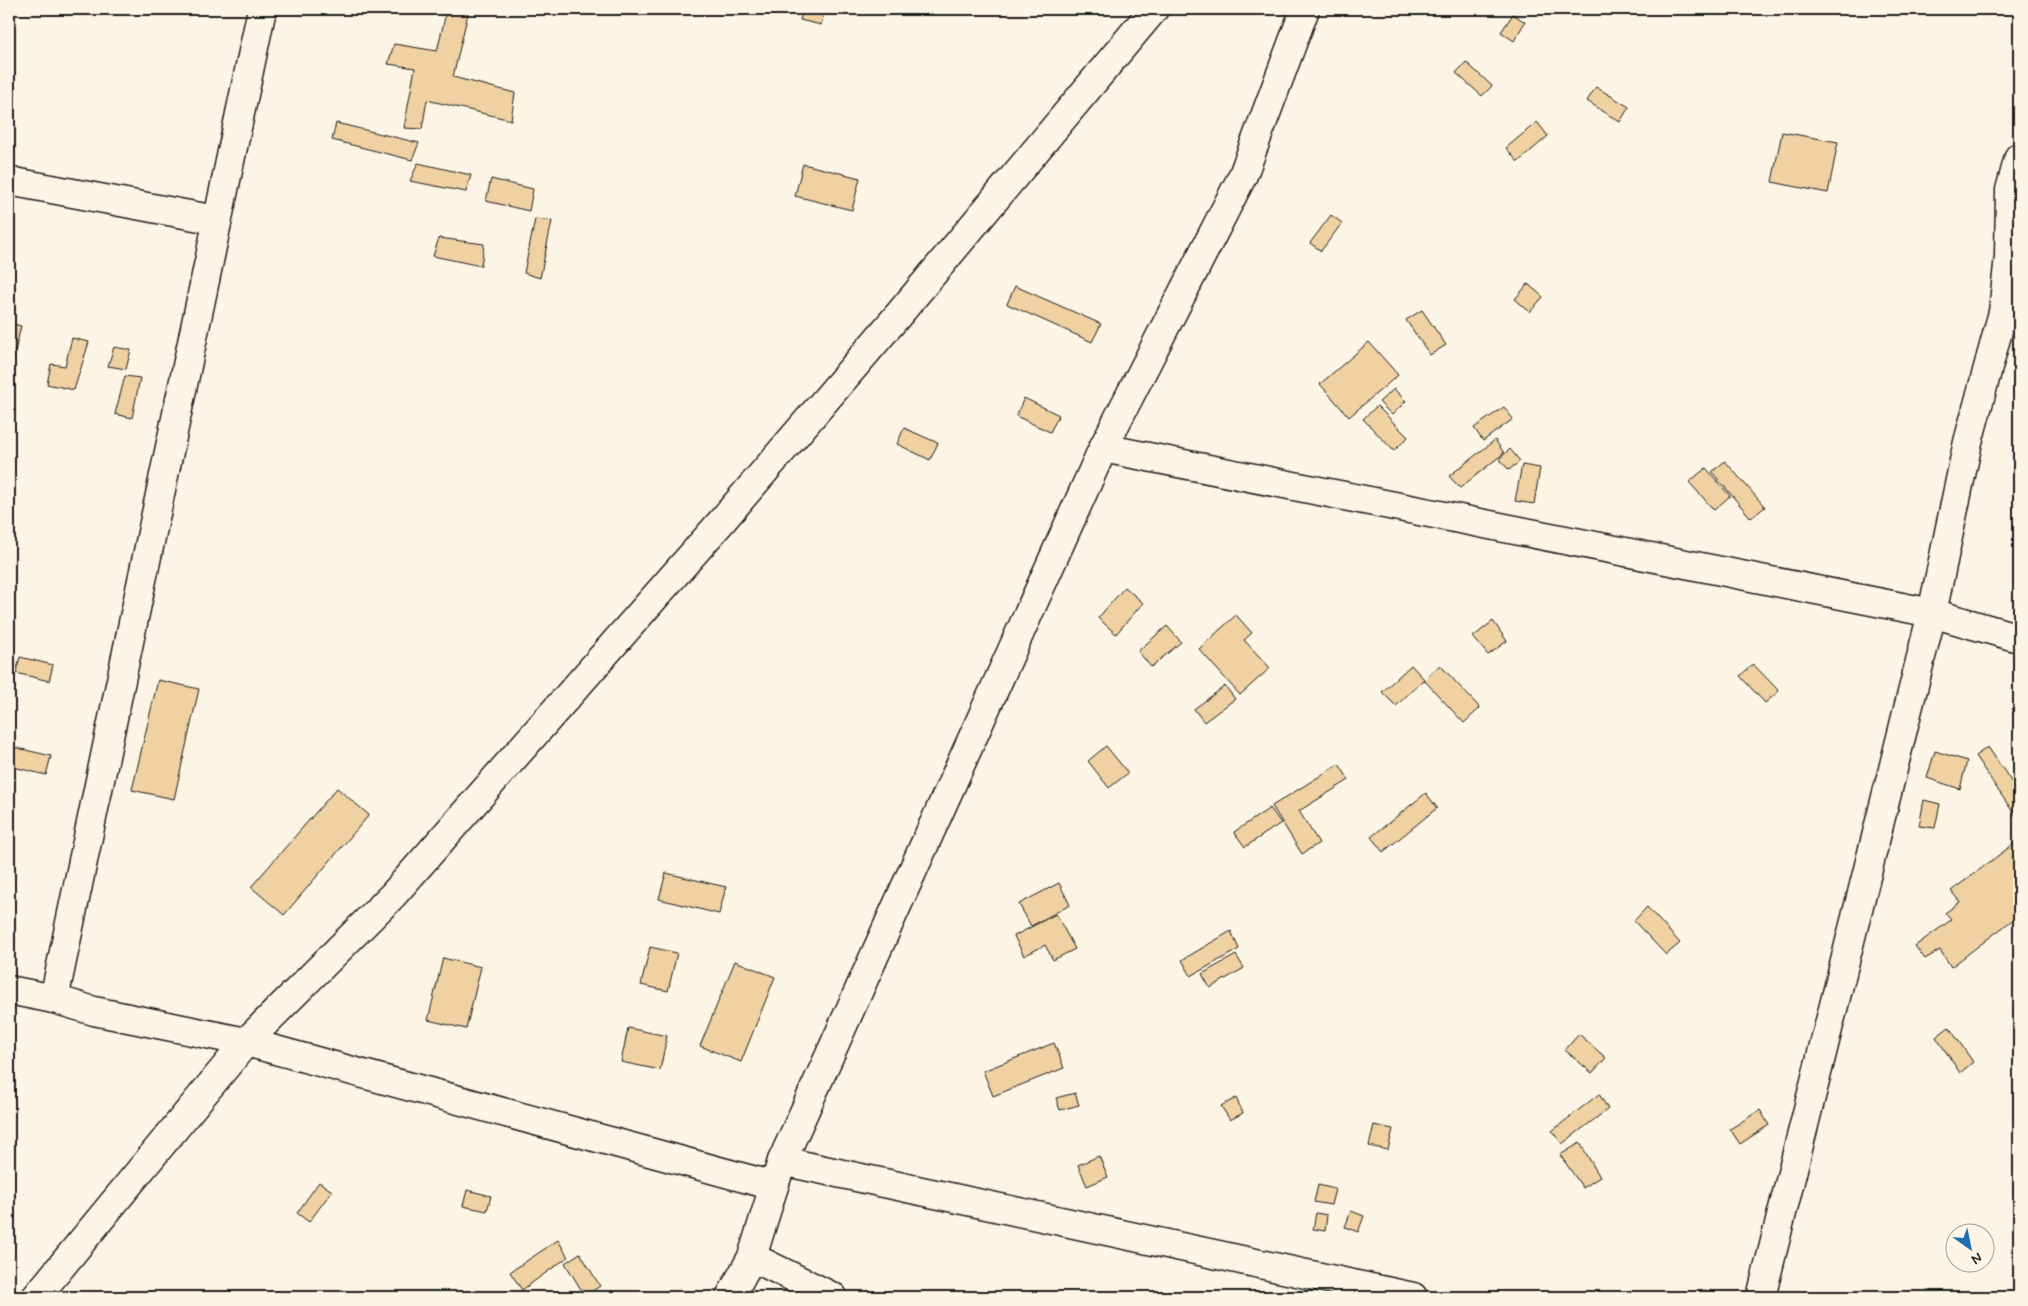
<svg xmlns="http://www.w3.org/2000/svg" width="2028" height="1306" font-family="Mynerve,sans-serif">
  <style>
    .building { fill: #efd1a2; stroke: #1c1c1c }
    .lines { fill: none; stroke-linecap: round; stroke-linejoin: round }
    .minor-casing { stroke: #1c1c1c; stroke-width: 31 }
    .tertiary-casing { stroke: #1c1c1c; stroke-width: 31 }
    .minor { stroke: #fcf5e5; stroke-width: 28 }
    .tertiary { stroke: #fcf5e5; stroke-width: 28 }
  </style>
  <rect width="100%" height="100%" fill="#fcf5e5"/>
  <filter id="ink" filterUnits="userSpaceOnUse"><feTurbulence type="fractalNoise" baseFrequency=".02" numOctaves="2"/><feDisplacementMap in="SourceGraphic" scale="10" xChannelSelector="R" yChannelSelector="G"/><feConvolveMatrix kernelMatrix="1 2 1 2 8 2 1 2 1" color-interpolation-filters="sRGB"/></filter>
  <g filter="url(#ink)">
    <!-- building -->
    <path class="building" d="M447,9H469L453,77L515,93L511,120L427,100L422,129L404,128L415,68L388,64L394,44L437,51Z
      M803,9H825L821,25L800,20Z
      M1513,14L1525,22L1514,41L1501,32Z
      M1466,62L1492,86L1482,96L1456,73Z
      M1596,87L1629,107L1620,122L1587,101Z
      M1537,122L1548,136L1518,162L1506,148Z
      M336,123L419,143L412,160L332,140Z
      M1782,132L1838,142L1828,193L1772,182Z
      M9,143L13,144L10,159H9Z
      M418,163L471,175L466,192L410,181Z
      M803,164L860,178L852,210L795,196Z
      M491,179L533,189L529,211L486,201Z
      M1331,215L1342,223L1321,251L1310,243Z
      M535,219L552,221L540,278L524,273Z
      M439,238L484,244L481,266L433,256Z
      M1528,284L1543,297L1530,312L1515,299Z
      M1015,286L1101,324L1092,342L1007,304Z
      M1422,310L1446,345L1430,355L1406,320Z
      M9,323L21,326L9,377Z
      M72,338L89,342L74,390L47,384L51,364L65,366Z
      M1369,342L1398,375L1349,417L1320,384Z
      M114,347L131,350L126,369L108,366Z
      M125,376L140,378L132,418L115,414Z
      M1394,389L1406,401L1392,415L1379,402Z
      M1024,398L1059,415L1050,432L1016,416Z
      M1377,406L1408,437L1394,451L1363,419Z
      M1504,407L1513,419L1483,441L1474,428Z
      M904,428L938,443L930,460L897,444Z
      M1495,440L1504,453L1460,488L1449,476Z
      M1510,449L1520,461L1509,470L1499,459Z
      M1725,461L1765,507L1751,518L1712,472Z
      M1522,465L1540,468L1534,504L1515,501Z
      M1706,468L1730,496L1714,510L1689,482Z
      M1125,587L1143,603L1116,634L1098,618Z
      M1236,615L1252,633L1244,640L1270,668L1240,695L1199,649Z
      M1493,621L1507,641L1488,655L1473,637Z
      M1167,626L1181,642L1151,667L1138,651Z
      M20,657L53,665L49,681L16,673Z
      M1753,664L1779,691L1765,703L1740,676Z
      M1411,665L1424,679L1396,706L1382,692Z
      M1440,665L1480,708L1464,723L1424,680Z
      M158,680L199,689L174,799L132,790Z
      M1225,686L1235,699L1204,722L1194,709Z
      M9,746L51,756L46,775L9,766Z
      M1106,746L1128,773L1109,788L1088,761Z
      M1988,747L2019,793V821L1975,756Z
      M1935,751L1967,761L1960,789L1927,778Z
      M1339,764L1349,780L1299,811L1319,843L1302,854L1272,806Z
      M337,788L369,815L284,915L251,887Z
      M1426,793L1437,808L1383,852L1371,837Z
      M1924,800L1940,804L1935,828L1919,826Z
      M1270,808L1281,823L1245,847L1234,832Z
      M2019,840V892L2017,894L2019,898V915L1951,967L1940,950L1925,959L1915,946L1951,920L1945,913L1960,902L1951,891Z
      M666,873L726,887L719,914L659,899Z
      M1059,883L1070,905L1031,926L1019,904Z
      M1647,907L1680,943L1666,955L1634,921Z
      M1056,914L1075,949L1053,960L1045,945L1024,956L1014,936Z
      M1231,931L1239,949L1191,976L1182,960Z
      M650,947L677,953L668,991L641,985Z
      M1236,955L1244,968L1210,988L1202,974Z
      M443,958L481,967L466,1029L428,1020Z
      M735,961L775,977L741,1062L700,1046Z
      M1949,1027L1973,1062L1960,1073L1936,1037Z
      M628,1028L667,1036L660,1070L621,1062Z
      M1579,1034L1606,1058L1592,1073L1565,1050Z
      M1054,1043L1064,1068L993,1096L983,1071Z
      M1075,1093L1079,1105L1060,1110L1056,1098Z
      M1599,1094L1608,1109L1562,1144L1552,1131Z
      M1236,1098L1243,1113L1230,1120L1221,1106Z
      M1760,1110L1769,1125L1740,1144L1730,1129Z
      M1374,1125L1393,1129L1388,1150L1369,1146Z
      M1580,1143L1600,1177L1583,1188L1560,1155Z
      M1099,1156L1108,1177L1087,1186L1078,1165Z
      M319,1182L332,1191L309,1222L297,1213Z
      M1318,1185L1335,1189L1331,1205L1314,1202Z
      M467,1190L491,1196L487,1211L463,1206Z
      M1351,1211L1364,1216L1358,1232L1345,1227Z
      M1316,1213L1327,1215L1325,1231L1313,1229Z
      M558,1240L568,1257L522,1290L510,1272Z
      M580,1253L600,1286L585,1296L565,1263Z"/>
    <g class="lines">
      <defs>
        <path id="minor" d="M9,181L216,220
          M1103,448L1932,613L2019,638
          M54,999L262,9
          M782,1161L1413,1297
          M752,1257L833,1297
          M36,1297L246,1042L393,895L721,522L900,313L1154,9
          M730,1297L752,1257L774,1186
          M1761,1297L1932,613L1968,442L2003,312L2009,256L2010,190L2019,157"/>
        <path id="tertiary" d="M9,990L54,999L94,1011L246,1042L774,1186L782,1161L1103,448L1243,175L1305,9"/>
      </defs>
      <!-- minor casing -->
      <use href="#minor" class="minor-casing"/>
      <!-- tertiary casing -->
      <use href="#tertiary" class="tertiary-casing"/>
      <!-- minor -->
      <use href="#minor" class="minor"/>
      <!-- tertiary -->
      <use href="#tertiary" class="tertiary"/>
    </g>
  </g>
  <!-- margin -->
  <rect width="2028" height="1306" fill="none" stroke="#fcf5e5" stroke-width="30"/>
  <rect x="15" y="15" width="1998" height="1276" fill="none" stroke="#1c1c1c" stroke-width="2" filter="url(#ink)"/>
  <!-- north arrow -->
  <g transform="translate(1970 1248) rotate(147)"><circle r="24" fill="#fcf5e5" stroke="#a29e95"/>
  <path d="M0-4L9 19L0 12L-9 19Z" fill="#1f6fb2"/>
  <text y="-8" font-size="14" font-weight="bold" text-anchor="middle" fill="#1c1c1c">N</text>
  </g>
</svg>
